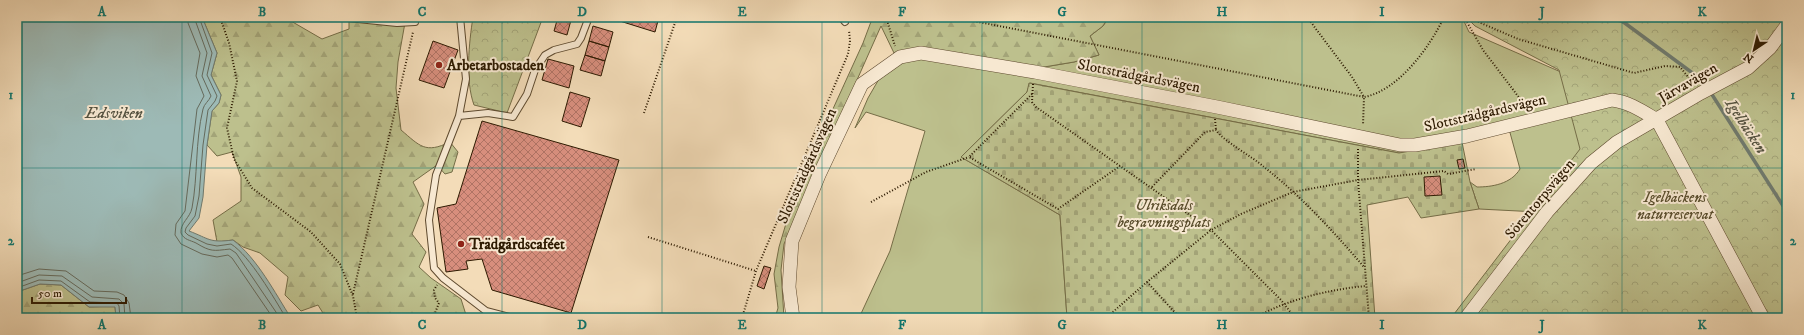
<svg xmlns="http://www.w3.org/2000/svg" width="1804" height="335" font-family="'IM FELL DW Pica',serif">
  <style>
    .grass { fill: #bdc08d; stroke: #756d47 }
    .forest { fill: url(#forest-firs); stroke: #756d47 }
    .cemetery { fill: url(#cemetery-stones); stroke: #756d47 }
    .park { fill: url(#park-crowns); stroke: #756d47 }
    .water { fill: #9dbab6; stroke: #707a6e }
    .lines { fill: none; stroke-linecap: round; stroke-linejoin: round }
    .shore { stroke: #656a5c; stroke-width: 1 }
    .stream { stroke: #707a6e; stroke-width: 3.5 }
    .building { fill: url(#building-cross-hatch); stroke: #2d1a01 }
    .lane-casing { stroke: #5e4a2f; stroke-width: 8 }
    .street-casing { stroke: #5e4a2f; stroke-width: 14 }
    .path { stroke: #2d1a01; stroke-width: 2; stroke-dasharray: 1 2; stroke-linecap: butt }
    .lane { stroke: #f7e8d1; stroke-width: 6 }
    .street { stroke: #f7e8d1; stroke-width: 13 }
    .grid { fill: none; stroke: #0f766e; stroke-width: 1; stroke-opacity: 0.55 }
    .poi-dot { fill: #8f2418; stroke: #f7e8d1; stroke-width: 1.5 }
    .labels { text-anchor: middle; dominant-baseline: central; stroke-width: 4; stroke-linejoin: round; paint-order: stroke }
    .poi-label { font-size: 15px; font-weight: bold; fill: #2d1a01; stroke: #f7e8d1; text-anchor: start }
    .street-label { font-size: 15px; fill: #2d1a01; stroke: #f7e8d1 }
    .park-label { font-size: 15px; font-style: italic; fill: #584c2b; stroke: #f7e8d1 }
    .water-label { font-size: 16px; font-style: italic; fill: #545240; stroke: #f7e8d1 }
    .neatline { fill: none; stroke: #0f766e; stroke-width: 1.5 }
    .grid-label { font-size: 13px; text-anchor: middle; font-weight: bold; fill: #0f766e }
  </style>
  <defs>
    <pattern id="forest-firs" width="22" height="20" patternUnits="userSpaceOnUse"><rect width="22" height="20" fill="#bdc08d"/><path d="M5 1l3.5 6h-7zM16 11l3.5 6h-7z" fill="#a3a478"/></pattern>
    <pattern id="cemetery-stones" width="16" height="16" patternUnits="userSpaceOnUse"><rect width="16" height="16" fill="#bdc08d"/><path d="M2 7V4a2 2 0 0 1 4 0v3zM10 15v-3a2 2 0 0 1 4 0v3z" fill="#a3a478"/></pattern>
    <pattern id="park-crowns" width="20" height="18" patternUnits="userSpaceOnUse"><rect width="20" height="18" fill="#bdc08d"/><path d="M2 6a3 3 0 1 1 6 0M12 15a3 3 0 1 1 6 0" fill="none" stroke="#a3a478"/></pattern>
    <pattern id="building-cross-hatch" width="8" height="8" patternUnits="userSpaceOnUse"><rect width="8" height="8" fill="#d78e7d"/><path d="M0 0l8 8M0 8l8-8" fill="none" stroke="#af7364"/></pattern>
  </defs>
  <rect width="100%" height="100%" fill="#f3dcb8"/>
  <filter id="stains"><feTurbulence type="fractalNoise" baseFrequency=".005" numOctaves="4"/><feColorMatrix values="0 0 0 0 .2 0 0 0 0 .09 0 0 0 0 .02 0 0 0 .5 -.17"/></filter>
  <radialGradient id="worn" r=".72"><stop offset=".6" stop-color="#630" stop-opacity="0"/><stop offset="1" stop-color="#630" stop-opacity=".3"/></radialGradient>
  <!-- grass -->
  <path class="grass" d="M1109,17H1462L1469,32L1593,86L1621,113L1538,212L1479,209L1470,182L1477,187C1492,187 1511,184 1520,169L1509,129L1462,142L1399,153L1030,83L1027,92L961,157L1060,215L1067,318H859L890,251L925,131L866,112L855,128L868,98L894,53L916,49L1032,69L1074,62L1099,55L1090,36L1103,26Z"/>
  <!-- forest -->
  <path class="forest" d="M202,17H284L322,39L349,29V17H406L398,62L396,88L401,130C420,146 425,154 450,142L458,152L452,172L445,174L437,165L413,182L424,204L412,234L426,252L419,267L431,278L461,299L467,318H326L318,305L301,311L285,295L288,277L260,253L243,247L233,240L217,242L213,220L241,201V177L232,152L217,156L207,145L212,111L219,103L221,95L211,75L217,53Z
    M869,17H1038L1053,20L1054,17H1109L1103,26L1090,36L1099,55L1074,62L1032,69L916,49L894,53L881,26L784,244L781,270L784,318H775L778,308L774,274L779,247L796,190L863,43L872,19Z
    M40,284L61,285L89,307L115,306L116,318H17V292Z"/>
  <!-- cemetery -->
  <path class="cemetery" d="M1029,83L1399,153L1462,142L1470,182L1479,209L1421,218L1408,197L1367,205L1375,318H1067L1060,215L961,157L1027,92Z"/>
  <!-- park -->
  <path class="park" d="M473,17H543L507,113L474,105C465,80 469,43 473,17Z
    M1466,17H1666L1674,19L1689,17H1787V318H1451L1580,149L1559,70L1475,26Z"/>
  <!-- water -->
  <path class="water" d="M17,17H202L217,53L211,75L221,95L219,103L212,111L207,145L203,197L199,218L189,231C210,239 209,243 233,240C257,258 275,293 291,318H116L115,307H89L61,285L40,284L17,292Z"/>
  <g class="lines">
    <!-- shore -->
    <path class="shore" d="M188,17V23L200,53L196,76L204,96L197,109L185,211L176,224L175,235L181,244L202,254L217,257L228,255L232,258L273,318
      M194,17L207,53L202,76L211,96C209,101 204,104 203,109C195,142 198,176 192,208C190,218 180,223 181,233C184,240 190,240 196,243C211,252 213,251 230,249L236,253L280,318
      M199,17L212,53L207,75L217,96L215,101L208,110L203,145L199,196L195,216L186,228L185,232L188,235L207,244L217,246L231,244C250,256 274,298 286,318
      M17,276L39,269L66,271L94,291L117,292L124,295L129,303L131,318
      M17,283L39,275L62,276L92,297L119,299L124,304L125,318
      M17,288L39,280L61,281L90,302L117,303L119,306L120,318"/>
    <!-- stream -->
    <path class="stream" d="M1604,17L1622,21L1702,80L1705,84
      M1711,93L1787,212"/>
  </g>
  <!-- building -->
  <path class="building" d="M558,17L571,20L567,35L554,31Z
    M607,17H659L655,32Z
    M593,26L613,32L609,47L589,41Z
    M433,41L458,50L444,88L419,80Z
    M589,41L609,47L605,61L585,55Z
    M585,55L605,61L601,76L580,70Z
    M548,59L574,66L569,88L542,80Z
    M570,92L590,98L581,127L562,121Z
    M482,121L619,160L571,313L492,290L482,259L466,261L468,269L446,272L437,208L456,204Z
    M1463,159L1465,168L1459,169L1457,160Z
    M1440,176L1442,195L1425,196L1424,177Z
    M764,266L771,268L764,289L757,286Z"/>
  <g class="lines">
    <defs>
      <path id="lane" d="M338,17L397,23L415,22
        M460,17L466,79L459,116L436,175L429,220L434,268L443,278L486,311L514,318
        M841,17L845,22
        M459,116L488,113L513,117L527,94L535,70L545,55L554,50L577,44L581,38L589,17"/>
      <path id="street" d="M1657,120L1763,318
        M793,318L789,287L792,241L819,175L862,84L900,57L921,53L1035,72L1217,107L1400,145H1415L1467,136L1612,100C1629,102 1642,111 1657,120
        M1466,318L1547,212L1591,163L1617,142L1701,93L1748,68L1770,48L1787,25"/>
    </defs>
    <!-- lane casing -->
    <use href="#lane" class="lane-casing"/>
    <!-- street casing -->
    <use href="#street" class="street-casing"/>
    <!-- path -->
    <path class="path" d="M220,17L229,43L237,81L227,128L234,159L252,188L311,232L340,264L353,296L357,318
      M886,17L895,46
      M953,17L1364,97L1363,125
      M1307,17L1352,77L1364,97C1398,91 1430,47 1444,17
      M1464,17L1483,50L1527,108
      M1467,17L1518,39L1634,73L1665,66L1680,67L1693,83
      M1033,84L1032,102L1036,107L1211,230L1281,300L1295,318
      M1032,94L969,157L1058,209L1120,166
      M644,113L677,17
      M1215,119L1216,130
      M1358,149V180L1369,318
      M1152,187L1205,132L1216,130C1223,141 1253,157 1264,167C1301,196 1333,231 1364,267
      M871,202L926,172L969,157
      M648,237L756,271
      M1147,282L1180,318
      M353,294L413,32
      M433,318L439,303L435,298L434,290L437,285
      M742,318L756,271L848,54L850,41L849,30
      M1106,318L1147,282L1211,230L1241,214L1293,192L1358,180L1444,171L1448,174L1476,169
      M1255,318C1285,300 1331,289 1366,286"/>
    <!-- lane -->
    <use href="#lane" class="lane"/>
    <!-- street -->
    <use href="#street" class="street"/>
  </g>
  <!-- grid -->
  <path class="grid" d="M182,17V318M342,17V318M502,17V318M662,17V318M822,17V318M982,17V318M1142,17V318M1302,17V318M1462,17V318M1622,17V318M17,168H1787"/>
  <!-- markers -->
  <g class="poi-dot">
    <circle cx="439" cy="65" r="4"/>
    <circle cx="461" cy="244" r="4"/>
  </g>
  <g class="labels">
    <!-- poi labels -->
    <g class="poi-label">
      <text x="447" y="65">Arbetarbostaden</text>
      <text x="469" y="244">Trädgårdscaféet</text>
    </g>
    <!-- street labels -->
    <g class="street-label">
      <text transform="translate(1139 76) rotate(11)">Slottsträdgårdsvägen</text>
      <text transform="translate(1688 83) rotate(-30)">Järvavägen</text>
      <text transform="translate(1485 113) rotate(-13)">Slottsträdgårdsvägen</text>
      <text transform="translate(807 166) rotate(-66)">Slottsträdgårdsvägen</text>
      <text transform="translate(1540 199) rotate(-50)">Sörentorpsvägen</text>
    </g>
    <!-- park labels -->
    <g class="park-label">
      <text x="1675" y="197">Igelbäckens<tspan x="1675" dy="17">naturreservat</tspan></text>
      <text x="1164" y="205">Ulriksdals<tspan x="1164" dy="17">begravningsplats</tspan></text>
    </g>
    <!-- water labels -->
    <g class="water-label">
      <text x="114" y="113">Edsviken</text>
      <text transform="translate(1746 126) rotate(57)">Igelbäcken</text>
    </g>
  </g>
  <!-- margin -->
  <rect width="1804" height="335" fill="none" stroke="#f3dcb8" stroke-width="44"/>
  <!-- north arrow -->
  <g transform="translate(1754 50) rotate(215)" stroke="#f7e8d1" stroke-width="3" paint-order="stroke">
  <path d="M0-3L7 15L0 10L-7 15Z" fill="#2d1a01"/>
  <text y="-6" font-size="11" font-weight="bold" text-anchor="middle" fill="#2d1a01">N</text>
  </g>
  <!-- scale -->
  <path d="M32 297v6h94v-6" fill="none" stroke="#2d1a01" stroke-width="2"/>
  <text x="38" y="297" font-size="12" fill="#2d1a01" stroke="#f7e8d1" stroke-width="3" paint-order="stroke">50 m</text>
  <rect x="22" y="22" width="1760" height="291" class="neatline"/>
  <g class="grid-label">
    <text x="102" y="16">A</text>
    <text x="262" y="16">B</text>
    <text x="422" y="16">C</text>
    <text x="582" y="16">D</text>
    <text x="742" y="16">E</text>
    <text x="902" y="16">F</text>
    <text x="1062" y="16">G</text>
    <text x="1222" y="16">H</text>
    <text x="1382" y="16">I</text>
    <text x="1542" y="16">J</text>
    <text x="1702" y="16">K</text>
    <text x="11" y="99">1</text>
    <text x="1793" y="99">1</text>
    <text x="11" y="245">2</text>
    <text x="1793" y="245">2</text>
    <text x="102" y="329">A</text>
    <text x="262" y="329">B</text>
    <text x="422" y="329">C</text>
    <text x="582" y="329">D</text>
    <text x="742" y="329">E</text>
    <text x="902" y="329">F</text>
    <text x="1062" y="329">G</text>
    <text x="1222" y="329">H</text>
    <text x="1382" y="329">I</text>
    <text x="1542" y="329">J</text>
    <text x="1702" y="329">K</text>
  </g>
  <rect width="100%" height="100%" filter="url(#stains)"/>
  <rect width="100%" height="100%" fill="url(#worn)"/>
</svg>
